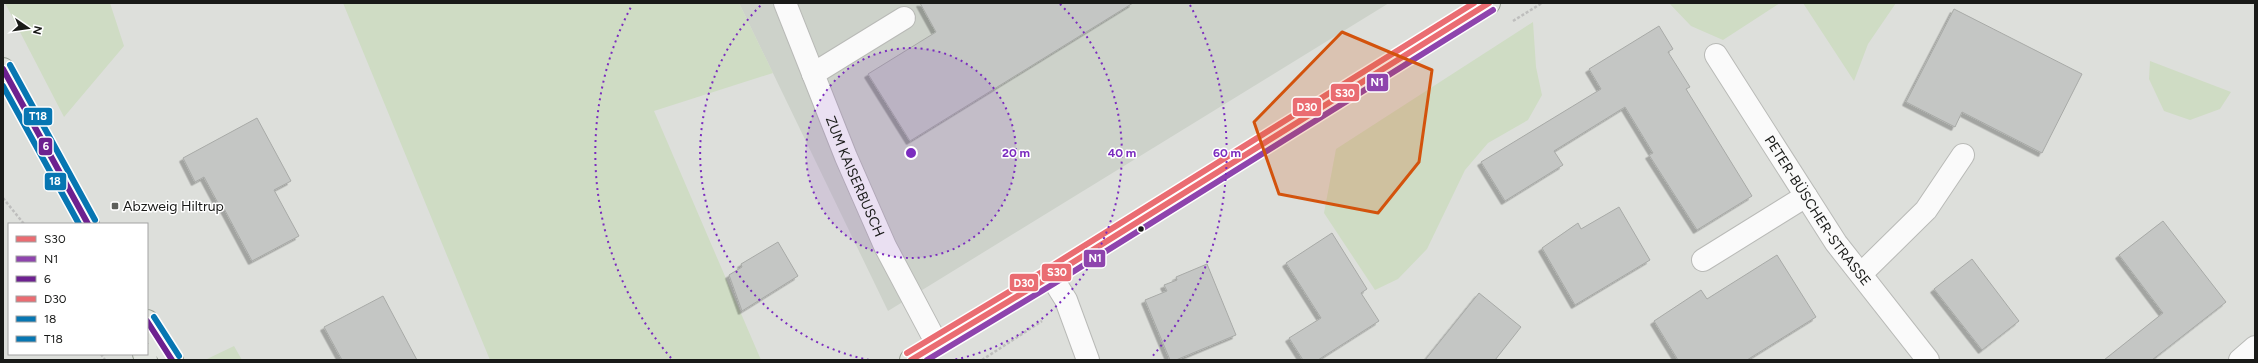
<svg xmlns="http://www.w3.org/2000/svg" width="2258" height="363" font-family="Figtree,sans-serif">
  <style>
    .built { fill: #cdd2ca }
    .green { fill: #cfdcc4 }
    .building { fill: #c4c6c4; stroke: #a8aaa7; filter: url(#shadow) }
    .lines { fill: none; stroke-linecap: round; stroke-linejoin: round }
    .minor-casing { stroke: #b9bab7; stroke-width: 24 }
    .major-casing { stroke: #99a094; stroke-width: 24 }
    .path { stroke: #bebebd; stroke-width: 2.5; stroke-dasharray: 3 2; stroke-linecap: butt }
    .minor { stroke: #fafafa; stroke-width: 22 }
    .major { stroke: #e2e5df; stroke-width: 22 }
    .bus-1-casing { stroke: #fff; stroke-width: 9 }
    .bus-2-casing { stroke: #fff; stroke-width: 9 }
    .bus-3-casing { stroke: #fff; stroke-width: 9 }
    .bus-4-casing { stroke: #fff; stroke-width: 9 }
    .bus-5-casing { stroke: #fff; stroke-width: 9 }
    .bus-6-casing { stroke: #fff; stroke-width: 9 }
    .bus-1 { stroke: #ea6c72; stroke-width: 6 }
    .bus-2 { stroke: #8e44ad; stroke-width: 6 }
    .bus-3 { stroke: #6d2190; stroke-width: 6 }
    .bus-4 { stroke: #ea6c72; stroke-width: 6 }
    .bus-5 { stroke: #0776b2; stroke-width: 6 }
    .bus-6 { stroke: #0776b2; stroke-width: 6 }
    .marked { fill: #d3530d; fill-opacity: 0.2; stroke: #d3530d; stroke-width: 3; stroke-linejoin: round }
    .ring { fill: none; stroke: #7b2cbf; stroke-width: 2; stroke-dasharray: 2 4 }
    .poi-dot { fill: #5e5f5c; stroke: #fff; stroke-width: 1.5 }
    .bus-dot { fill: #191a18; stroke: #fff; stroke-width: 1.5 }
    .labels { text-anchor: middle; dominant-baseline: central; stroke-width: 3; stroke-linejoin: round; paint-order: stroke }
    .street-label { font-size: 14px; fill: #191a18; stroke: #fff }
    .poi-label { font-size: 14px; fill: #191a18; stroke: #fff; text-anchor: start }
    .centre { fill: #7b2cbf; stroke: #fff; stroke-width: 2 }
    .ring-label { font-size: 12px; text-anchor: middle; font-weight: bold; fill: #7b2cbf; stroke: #fff; stroke-width: 3; stroke-linejoin: round; paint-order: stroke }
    .line-badge { stroke: #fff; stroke-width: 1.5 }
    .badge-label { font-size: 11px; text-anchor: middle; font-weight: bold; fill: #fff }
  </style>
  <defs>
    <filter id="shadow"><feDropShadow dx="-3.5" dy="3.5" stdDeviation="0" flood-color="#0004"/></filter>
  </defs>
  <rect width="100%" height="100%" fill="#dddfdb"/>
  <!-- built -->
  <path class="built" d="M739,3H1389L888,311Z"/>
  <!-- green -->
  <path class="green" d="M5,3H110L124,46L64,117Z
    M343,3H739L773,73L654,111L761,360H490Z
    M1669,3H1780L1723,40L1691,26Z
    M1803,3H1896L1868,44L1854,81Z
    M1533,22L1536,67L1542,95L1528,120L1488,143L1465,170L1427,249L1398,279L1375,290L1324,213L1336,149Z
    M2150,61L2231,92L2220,109L2190,120L2164,111L2149,79Z
    M234,346L242,360H205Z"/>
  <!-- building -->
  <path class="building" d="M920,3H1133L910,141L868,74L936,32Z
    M1954,9L2082,74L2042,153L1962,112L1955,127L1906,102Z
    M1659,26L1673,49L1668,52L1690,87L1686,89L1752,196L1697,230L1649,155L1653,153L1625,107L1554,151L1563,165L1505,201L1481,162L1601,89L1589,69Z
    M257,118L291,181L274,190L299,236L252,261L221,203L219,205L204,177L195,182L183,158Z
    M1619,207L1650,260L1575,305L1542,248L1578,223L1581,229Z
    M2163,221L2226,302L2152,360H2104L2163,313L2119,255Z
    M1332,233L1367,289L1361,293L1379,321L1318,360H1303L1289,338L1321,318L1286,263Z
    M778,242L798,276L742,311L729,275L742,267L741,264Z
    M1777,255L1816,317L1747,360H1678L1654,321L1701,290L1707,299Z
    M1972,259L2019,321L1982,350L1934,289Z
    M1207,264L1236,335L1176,360H1170L1145,300L1167,291L1164,285L1177,280L1176,277Z
    M1479,293L1521,327L1495,360H1425Z
    M383,296L417,360H342L324,327Z"/>
  <g class="lines">
    <defs>
      <g id="minor">
        <path id="s1" d="M785,3L846,157L885,246L937,344"/>
        <path id="s2" d="M1716,55L1836,243L1928,360"/>
        <path d="M813,74L904,18"/>
        <path d="M1703,260L1806,196"/>
        <path d="M1861,274L1926,210L1963,155"/>
        <path d="M1051,276L1066,300L1088,360"/>
        <path d="M2240,360L2255,347"/>
      </g>
      <path id="major" d="M3,69L88,224
        M147,321L172,360
        M144,354L146,360
        M911,360L1051,276L1489,3"/>
    </defs>
    <!-- minor casing -->
    <use href="#minor" class="minor-casing"/>
    <!-- major casing -->
    <use href="#major" class="major-casing"/>
    <!-- path -->
    <path class="path" d="M1513,21L1542,3
      M3,198L24,224
      M101,354L105,360
      M982,360L1042,321"/>
    <!-- minor -->
    <use href="#minor" class="minor"/>
    <!-- major -->
    <use href="#major" class="major"/>
    <defs>
      <path id="bus-1" d="M911,360L1051,276L1489,3"/>
      <path id="bus-2" d="M927,360L1055,283L1493,10"/>
      <path id="bus-3" d="M3,69L88,224
        M147,321L172,360"/>
      <path id="bus-4" d="M907,353L1047,269L1474,3"/>
      <path id="bus-5" d="M3,86L79,224"/>
      <path id="bus-6" d="M10,65L95,220
        M154,317L179,356"/>
    </defs>
    <!-- bus-1 casing -->
    <use href="#bus-1" class="bus-1-casing"/>
    <!-- bus-2 casing -->
    <use href="#bus-2" class="bus-2-casing"/>
    <!-- bus-3 casing -->
    <use href="#bus-3" class="bus-3-casing"/>
    <!-- bus-4 casing -->
    <use href="#bus-4" class="bus-4-casing"/>
    <!-- bus-5 casing -->
    <use href="#bus-5" class="bus-5-casing"/>
    <!-- bus-6 casing -->
    <use href="#bus-6" class="bus-6-casing"/>
    <!-- bus-1 -->
    <use href="#bus-1" class="bus-1"/>
    <!-- bus-2 -->
    <use href="#bus-2" class="bus-2"/>
    <!-- bus-3 -->
    <use href="#bus-3" class="bus-3"/>
    <!-- bus-4 -->
    <use href="#bus-4" class="bus-4"/>
    <!-- bus-5 -->
    <use href="#bus-5" class="bus-5"/>
    <!-- bus-6 -->
    <use href="#bus-6" class="bus-6"/>
  </g>
  <!-- marked area -->
  <path class="marked" d="M1342,32L1432,70L1419,162L1378,213L1279,194L1254,122Z"/>
  <!-- distance rings -->
  <circle cx="911" cy="153" r="105" fill="#7b2cbf" fill-opacity=".12"/>
  <g class="ring">
    <circle cx="911" cy="153" r="105"/>
    <path d="M869 360A211 211 0 0 1 762 4M1060 4A211 211 0 0 1 953 360"/>
    <path d="M671 358A316 316 0 0 1 632 5M1190 5A316 316 0 0 1 1151 358"/>
  </g>
  <!-- markers -->
  <rect class="poi-dot" x="111" y="202" width="8" height="8" rx="2"/>
  <circle class="bus-dot" cx="1141" cy="229" r="3.5"/>
  <g class="labels">
    <!-- street labels -->
    <g class="street-label">
      <text stroke="none"><textPath href="#s1" startOffset="187">ZUM KAISERBUSCH</textPath></text>
      <text stroke="none"><textPath href="#s2" startOffset="186">PETER-BÜSCHER-STRASSE</textPath></text>
    </g>
    <!-- poi labels -->
    <g class="poi-label">
      <text x="123" y="206">Abzweig Hiltrup</text>
    </g>
  </g>
  <circle cx="911" cy="153" r="6" class="centre"/>
  <g class="ring-label">
    <text x="1016" y="157">20 m</text>
    <text x="1122" y="157">40 m</text>
    <text x="1227" y="157">60 m</text>
  </g>
  <g class="line-badge">
    <rect x="1366" y="73" width="23" height="19" rx="4" fill="#8e44ad"/>
    <rect x="1330" y="83" width="30" height="19" rx="4" fill="#ea6c72"/>
    <rect x="1292" y="97" width="30" height="20" rx="4" fill="#ea6c72"/>
    <rect x="23" y="107" width="30" height="19" rx="4" fill="#0776b2"/>
    <rect x="38" y="137" width="15" height="19" rx="4" fill="#6d2190"/>
    <rect x="44" y="172" width="23" height="19" rx="4" fill="#0776b2"/>
    <rect x="1083" y="249" width="23" height="19" rx="4" fill="#8e44ad"/>
    <rect x="1041" y="263" width="31" height="19" rx="4" fill="#ea6c72"/>
    <rect x="1009" y="273" width="30" height="19" rx="4" fill="#ea6c72"/>
  </g>
  <g class="badge-label">
    <text x="1377" y="86">N1</text>
    <text x="1345" y="97">S30</text>
    <text x="1307" y="111">D30</text>
    <text x="38" y="120">T18</text>
    <text x="46" y="150">6</text>
    <text x="55" y="185">18</text>
    <text x="1095" y="262">N1</text>
    <text x="1057" y="276">S30</text>
    <text x="1024" y="287">D30</text>
  </g>
  <!-- border -->
  <rect width="2258" height="363" fill="none" stroke="#191a18" stroke-width="8"/>
  <!-- legend -->
  <rect x="8" y="223" width="140" height="132" fill="#ffffff" stroke="#a3a3a3"/>
  <rect x="16" y="236" width="20" height="6" fill="#ea6c72" stroke="#a3a3a3"/>
  <text x="44" y="243" font-size="12" fill="#191a18">S30</text>
  <rect x="16" y="256" width="20" height="6" fill="#8e44ad" stroke="#a3a3a3"/>
  <text x="44" y="263" font-size="12" fill="#191a18">N1</text>
  <rect x="16" y="276" width="20" height="6" fill="#6d2190" stroke="#a3a3a3"/>
  <text x="44" y="283" font-size="12" fill="#191a18">6</text>
  <rect x="16" y="296" width="20" height="6" fill="#ea6c72" stroke="#a3a3a3"/>
  <text x="44" y="303" font-size="12" fill="#191a18">D30</text>
  <rect x="16" y="316" width="20" height="6" fill="#0776b2" stroke="#a3a3a3"/>
  <text x="44" y="323" font-size="12" fill="#191a18">18</text>
  <rect x="16" y="336" width="20" height="6" fill="#0776b2" stroke="#a3a3a3"/>
  <text x="44" y="343" font-size="12" fill="#191a18">T18</text>
  <!-- north arrow -->
  <g transform="translate(28 28) rotate(103)" stroke="#ffffff" stroke-width="3" paint-order="stroke">
  <path d="M0-3L7 15L0 10L-7 15Z" fill="#191a18"/>
  <text y="-6" font-size="11" font-weight="bold" text-anchor="middle" fill="#191a18">N</text>
  </g>
</svg>
